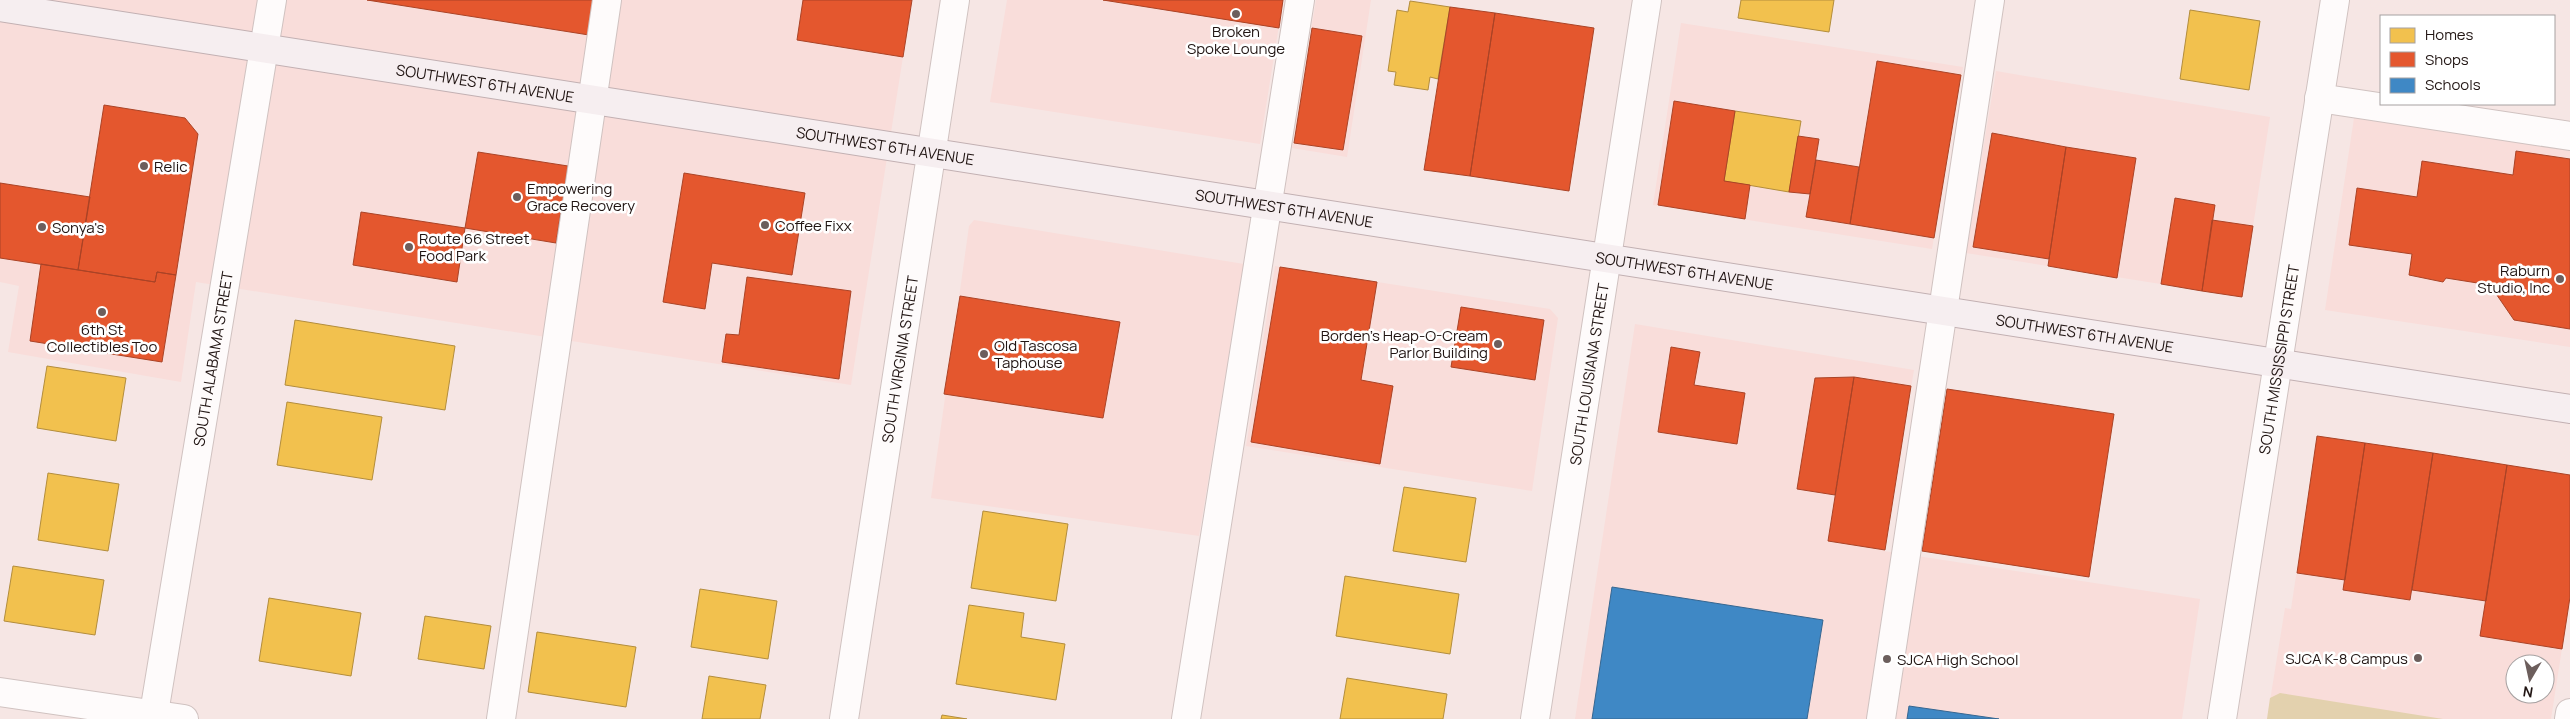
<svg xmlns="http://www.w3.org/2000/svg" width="2570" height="719" font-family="Manrope,sans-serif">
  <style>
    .built { fill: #f9ddda; fill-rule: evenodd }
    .green { fill: #e3d1ae }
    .homes { fill: #f2c14e; stroke: #b38d3c }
    .shops { fill: #e4572e; stroke: #aa4326 }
    .schools { fill: #3f88c5; stroke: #366690 }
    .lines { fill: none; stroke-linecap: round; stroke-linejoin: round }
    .minor-casing { stroke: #d0c2c0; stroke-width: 30 }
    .major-casing { stroke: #c2b0b2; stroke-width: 30 }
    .minor { stroke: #fefbfb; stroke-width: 28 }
    .major { stroke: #f6eef0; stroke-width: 28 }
    .poi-dot { fill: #6c5e5c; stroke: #fff; stroke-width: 2 }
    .labels { text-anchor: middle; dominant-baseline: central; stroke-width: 5; stroke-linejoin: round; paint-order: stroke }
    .poi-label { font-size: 15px; fill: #211513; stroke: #fff; text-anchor: start }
    .street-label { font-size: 15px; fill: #211513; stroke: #fff }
  </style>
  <rect width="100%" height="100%" fill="#f6e6e4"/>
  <!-- built -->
  <path class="built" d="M0,0H912L851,385L196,282L181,382L8,352L19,286L0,282Z
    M1007,0H1283L1260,144L990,102Z
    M1316,0H1371L1347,157L1292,148Z
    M1681,23L1963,67L1932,249L1653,205Z
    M1996,71L2270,117L2242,297L1966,253Z
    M2354,118L2570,150V347L2325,310Z
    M974,220L1244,264L1199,536L931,498L969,226Z
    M1275,266L1550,309L1558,318L1532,491L1246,446Z
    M1635,324L1914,370L1884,551L2200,599L2182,719H1575Z
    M2317,436L2433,453L2570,597L2551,719H2267L2285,608L2291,609ZM2515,664H2545V694H2515Z"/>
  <!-- green -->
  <path class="green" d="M2280,693L2443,719H2267L2270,698Z"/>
  <!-- homes -->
  <path class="homes" d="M1741,0H1834L1829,32L1738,18Z
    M1410,1L1450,7L1438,79L1430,77L1428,90L1394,85L1396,72L1388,71L1397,10L1408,12Z
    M2190,10L2260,21L2249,90L2180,79Z
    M1735,111L1801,121L1789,192L1724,181Z
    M295,320L455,346L445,410L285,385Z
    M47,366L126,378L116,441L37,428Z
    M287,402L382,417L372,480L277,465Z
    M48,473L119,484L108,551L38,540Z
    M1404,487L1476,498L1466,562L1393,551Z
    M983,511L1068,524L1056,601L971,588Z
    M13,566L104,580L95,635L4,621Z
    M1345,576L1459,594L1450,654L1336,636Z
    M700,589L777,601L768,659L691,647Z
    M269,598L361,613L351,676L259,661Z
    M969,605L1024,613L1021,637L1065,644L1056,700L956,684Z
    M425,616L491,626L484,669L418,659Z
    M537,632L636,647L626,707L528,692Z
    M709,676L766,685L760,719H702Z
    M1347,678L1447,694L1443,719H1340Z
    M942,715L967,719H941Z"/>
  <!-- shops -->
  <path class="shops" d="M367,0H594L589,35Z
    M803,0H912L903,57L797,40Z
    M1103,0H1283L1279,28Z
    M1450,7L1495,13L1470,176L1424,170Z
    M1495,13L1594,28L1569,191L1470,176Z
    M1312,28L1362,36L1343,150L1294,143Z
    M1877,61L1961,75L1934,238L1850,224Z
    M1674,101L1735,111L1724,181L1750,185L1745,219L1658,205Z
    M104,105L185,118L198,134L176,275L157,272L155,282L78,270Z
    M1992,133L2066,147L2049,259L1973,247Z
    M1798,136L1819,139L1810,194L1789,192Z
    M2066,147L2136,158L2117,278L2048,266Z
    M2516,151L2570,159V329L2514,320L2490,285L2446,278L2443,282L2409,275L2412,254L2349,245L2357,188L2417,197L2422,161L2513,175Z
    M478,152L568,166L556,243L465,228Z
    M1816,160L1859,167L1850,224L1806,217Z
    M684,173L805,193L792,275L712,263L705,309L663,302Z
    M0,183L90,197L78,270L0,258Z
    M2175,198L2215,205L2202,291L2161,284Z
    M361,212L465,228L457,282L353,265Z
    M2212,220L2253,226L2242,297L2202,291Z
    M41,264L155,282L157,272L176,275L162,362L30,341Z
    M1280,267L1377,282L1361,380L1393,386L1380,464L1251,442Z
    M747,277L851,291L839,379L722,362L726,334L739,335Z
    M960,296L1120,322L1103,418L944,394Z
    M1461,307L1544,320L1535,380L1451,367Z
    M1671,347L1700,352L1694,385L1745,393L1737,444L1658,432Z
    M1854,377L1911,386L1885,550L1828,541Z
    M1854,377L1835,495L1797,489L1815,378Z
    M1947,389L2114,414L2089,577L1922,551Z
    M2317,436L2365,443L2345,580L2297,573Z
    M2365,443L2433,453L2410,600L2343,590Z
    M2433,453L2507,465L2486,601L2412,590Z
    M2507,465L2570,475V597L2562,649L2480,636Z"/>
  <!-- schools -->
  <path class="schools" d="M1612,587L1823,620L1807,719H1592Z
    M1909,706L1999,719H1907Z"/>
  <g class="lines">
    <defs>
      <g id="minor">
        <path d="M2319,98L2570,136"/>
        <path d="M0,692L184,719"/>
        <path id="s1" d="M153,719L272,0"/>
        <path d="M501,719L607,0"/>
        <path id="s2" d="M844,719L955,0"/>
        <path d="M1186,719L1300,0"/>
        <path id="s3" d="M1535,719L1647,0"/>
        <path d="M1881,719L1990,0"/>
        <path id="s4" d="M2222,719L2335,0"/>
        <path d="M2569,719L2570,713"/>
      </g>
      <g id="major">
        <path id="s5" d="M0,7L2570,409"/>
      </g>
    </defs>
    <!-- minor casing -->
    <use href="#minor" class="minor-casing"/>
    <!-- major casing -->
    <use href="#major" class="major-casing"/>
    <!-- minor -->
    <use href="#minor" class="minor"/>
    <!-- major -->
    <use href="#major" class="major"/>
  </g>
  <!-- markers -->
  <g class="poi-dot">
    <circle cx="1236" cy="14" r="5"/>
    <circle cx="144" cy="166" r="5"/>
    <circle cx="517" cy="197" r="5"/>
    <circle cx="765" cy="225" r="5"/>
    <circle cx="42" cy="227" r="5"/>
    <circle cx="409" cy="247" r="5"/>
    <circle cx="2560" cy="279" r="5"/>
    <circle cx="102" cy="312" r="5"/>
    <circle cx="1498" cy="344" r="5"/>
    <circle cx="984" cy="354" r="5"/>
    <circle cx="2418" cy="658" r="5"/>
    <circle cx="1887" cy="659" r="5"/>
  </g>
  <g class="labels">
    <!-- poi labels -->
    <g class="poi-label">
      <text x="1236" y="31" text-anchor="middle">Broken<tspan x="1236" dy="17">Spoke Lounge</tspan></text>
      <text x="154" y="166">Relic</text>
      <text x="527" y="188">Empowering<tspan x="527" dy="17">Grace Recovery</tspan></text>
      <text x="775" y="225">Coffee Fixx</text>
      <text x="52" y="227">Sonya's</text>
      <text x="419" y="238">Route 66 Street<tspan x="419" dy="17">Food Park</tspan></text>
      <text x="2550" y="270" text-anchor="end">Raburn<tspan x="2550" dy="17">Studio, Inc</tspan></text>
      <text x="102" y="329" text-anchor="middle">6th St<tspan x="102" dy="17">Collectibles Too</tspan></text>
      <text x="1488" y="335" text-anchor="end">Borden's Heap-O-Cream<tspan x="1488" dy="17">Parlor Building</tspan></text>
      <text x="994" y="345">Old Tascosa<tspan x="994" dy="17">Taphouse</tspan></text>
      <text x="2408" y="658" text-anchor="end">SJCA K-8 Campus</text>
      <text x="1897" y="659">SJCA High School</text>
    </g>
    <!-- street labels -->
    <g class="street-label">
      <text stroke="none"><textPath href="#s5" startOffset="491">SOUTHWEST 6TH AVENUE</textPath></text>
      <text stroke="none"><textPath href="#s5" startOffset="896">SOUTHWEST 6TH AVENUE</textPath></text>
      <text stroke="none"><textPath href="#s5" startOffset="1300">SOUTHWEST 6TH AVENUE</textPath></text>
      <text stroke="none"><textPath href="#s5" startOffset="1705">SOUTHWEST 6TH AVENUE</textPath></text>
      <text stroke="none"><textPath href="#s5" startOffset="2110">SOUTHWEST 6TH AVENUE</textPath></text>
      <text stroke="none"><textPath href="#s1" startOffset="365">SOUTH ALABAMA STREET</textPath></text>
      <text stroke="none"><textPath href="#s2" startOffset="364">SOUTH VIRGINIA STREET</textPath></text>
      <text stroke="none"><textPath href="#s4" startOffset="364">SOUTH MISSISSIPPI STREET</textPath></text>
      <text stroke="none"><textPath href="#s3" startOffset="349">SOUTH LOUISIANA STREET</textPath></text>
    </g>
  </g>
  <!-- legend -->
  <rect x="2380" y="15" width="175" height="90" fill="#ffffff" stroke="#a6a1a1"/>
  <rect x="2390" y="28" width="25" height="15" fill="#f2c14e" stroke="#a6a1a1"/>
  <text x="2425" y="40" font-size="15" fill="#211513">Homes</text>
  <rect x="2390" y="52" width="25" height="15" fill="#e4572e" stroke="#a6a1a1"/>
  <text x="2425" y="65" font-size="15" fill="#211513">Shops</text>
  <rect x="2390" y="78" width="25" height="15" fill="#3f88c5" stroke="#a6a1a1"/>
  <text x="2425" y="90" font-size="15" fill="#211513">Schools</text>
  <!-- north arrow -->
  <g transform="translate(2530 679) rotate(189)"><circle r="24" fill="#ffffff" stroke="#a6a1a1"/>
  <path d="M0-4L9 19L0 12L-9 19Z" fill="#6c5e5c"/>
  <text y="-8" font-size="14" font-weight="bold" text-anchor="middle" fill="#211513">N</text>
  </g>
</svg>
